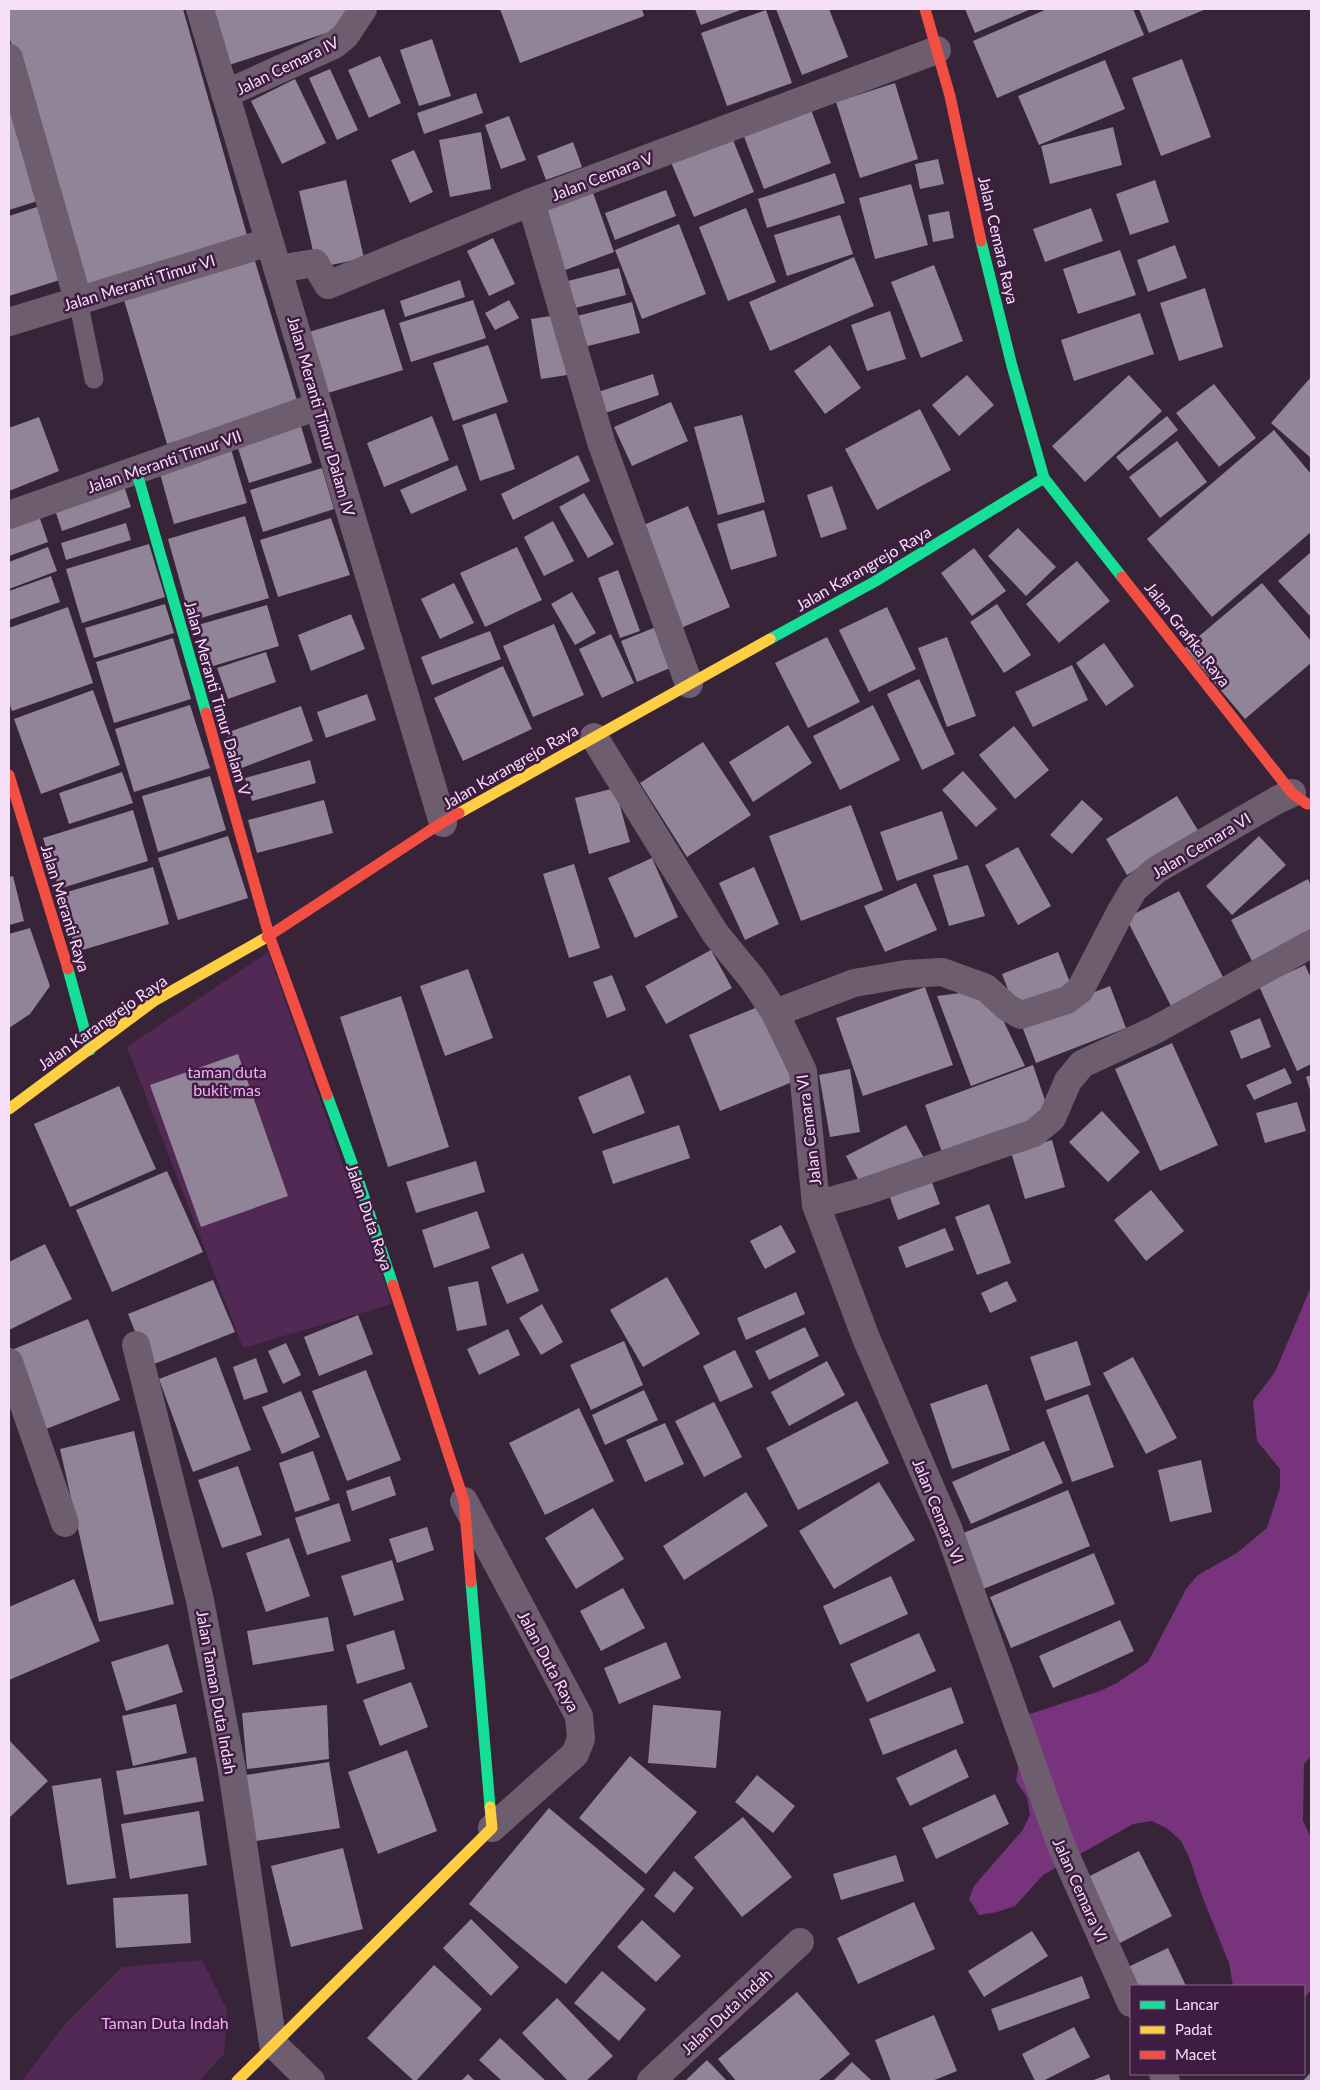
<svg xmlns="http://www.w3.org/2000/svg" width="1320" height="2090" font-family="Lato,sans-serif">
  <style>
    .green { fill: #522855 }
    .forest { fill: #77347c }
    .building { fill: #928498 }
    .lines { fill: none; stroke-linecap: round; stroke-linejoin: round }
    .lane { stroke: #6e5d6f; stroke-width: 19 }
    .street { stroke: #6e5d6f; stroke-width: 28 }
    .fast { stroke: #16e098; stroke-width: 11 }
    .slow { stroke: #ffcf43; stroke-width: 11 }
    .jam { stroke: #f24e42; stroke-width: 11 }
    .labels { text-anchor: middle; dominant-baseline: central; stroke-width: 5; stroke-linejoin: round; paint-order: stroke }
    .street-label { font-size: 16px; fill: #f6e0f7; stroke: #3f1c41 }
    .park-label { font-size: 16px; fill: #f9abfd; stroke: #3f1c41 }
  </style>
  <rect width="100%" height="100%" fill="#372439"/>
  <!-- green -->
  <path class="green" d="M268,952L392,1304L243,1348L127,1047Z
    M202,1960L227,2010L224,2054L199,2081H22L64,2025L122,1967Z"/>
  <!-- forest -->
  <path class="forest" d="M1311,1287V1756L1304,1764L1303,1821L1311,1838V1990L1304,1998V1986H1233L1229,1963L1201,1893L1189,1857L1181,1841L1168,1829L1152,1821L1133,1824L1043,1875L1015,1906L997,1912L979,1915L969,1899L974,1886L1022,1831L1030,1815L1027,1797L1016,1781L1027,1715L1100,1691L1117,1683L1148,1662L1186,1589L1198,1575L1237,1553L1267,1528L1280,1488V1469L1257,1441L1253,1401L1275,1372Z"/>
  <!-- building -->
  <path class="building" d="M9,9H183L248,239L84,286L18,71L9,35Z
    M211,9H346L351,25L229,65Z
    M500,9H642L644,16L520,63Z
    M695,9H743L701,25Z
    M776,9H829L848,57L802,75Z
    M965,9H1031L975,33Z
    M1047,9H1133L1144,35L997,98L973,41Z
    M1139,9H1206L1149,33Z
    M766,10L792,83L727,106L701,33Z
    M432,39L451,96L419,106L400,50Z
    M380,56L401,103L369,118L348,70Z
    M1182,59L1211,137L1161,156L1132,78Z
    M1105,60L1125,109L1039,145L1018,96Z
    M330,69L358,130L337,140L309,78Z
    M295,79L326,143L282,164L251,101Z
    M895,83L918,159L860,178L836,102Z
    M9,90L41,200L9,210Z
    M476,93L483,113L424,134L417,113Z
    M810,107L831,163L764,189L743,134Z
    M509,116L526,160L501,169L485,125Z
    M1113,127L1122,165L1050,184L1041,146Z
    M481,132L491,189L450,197L439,140Z
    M731,135L754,192L694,217L670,160Z
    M573,142L582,167L546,180L537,156Z
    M414,150L433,192L410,203L391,160Z
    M938,159L944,184L920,189L915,164Z
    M835,173L845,203L767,228L758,199Z
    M346,180L364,258L317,268L299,191Z
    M1155,180L1169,222L1130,235L1116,194Z
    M911,184L928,245L875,259L859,198Z
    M591,187L614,252L560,272L537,208Z
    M666,190L676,216L615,240L605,213Z
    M40,206L63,279L9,296V216Z
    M746,208L776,282L728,301L699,227Z
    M1091,208L1103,241L1045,262L1033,229Z
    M949,211L954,238L933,242L928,215Z
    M840,215L853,254L787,276L774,235Z
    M679,224L706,294L642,319L615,250Z
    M493,238L515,284L489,296L467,251Z
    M1175,245L1187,278L1148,292L1137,260Z
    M1120,250L1136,295L1078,314L1063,269Z
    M854,257L874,306L770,351L749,302Z
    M255,261L298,404L167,444L124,300Z
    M934,265L963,341L921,358L891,282Z
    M619,268L626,295L571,309L564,282Z
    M460,280L465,297L405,317L400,301Z
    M1205,288L1223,347L1179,361L1160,303Z
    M473,300L486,338L411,362L399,323Z
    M509,300L519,318L495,330L485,313Z
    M632,302L640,333L580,348L573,317Z
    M384,309L403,370L328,393L309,332Z
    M890,311L906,359L867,371L851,325Z
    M1140,313L1154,354L1074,381L1061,340Z
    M557,315L567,375L541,379L531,319Z
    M488,345L508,402L453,421L433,363Z
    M830,345L861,388L825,414L794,371Z
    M653,374L659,395L605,413L598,392Z
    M967,375L994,405L959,436L932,405Z
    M1129,375L1162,411L1085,482L1052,446Z
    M1311,377V458L1271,423Z
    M1214,384L1256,438L1219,467L1176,413Z
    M671,402L688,441L632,466L614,427Z
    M920,409L951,470L877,510L845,449Z
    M496,413L515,469L480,481L462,425Z
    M742,415L765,502L718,515L694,427Z
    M432,416L449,460L384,487L367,443Z
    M1167,416L1178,430L1128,471L1116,457Z
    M39,417L59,471L9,491V428Z
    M301,426L312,463L249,483L237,445Z
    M1274,430L1311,474V532L1212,617L1147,539Z
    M1177,441L1207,482L1160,518L1129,477Z
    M231,449L247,503L174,524L159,470Z
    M578,455L590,481L513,520L501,494Z
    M457,465L467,490L411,514L400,490Z
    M322,468L334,509L263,532L250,490Z
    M124,486L131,507L62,531L55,510Z
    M832,486L847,529L821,538L807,495Z
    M584,493L614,544L588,558L559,507Z
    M688,506L730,607L681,628L639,527Z
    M37,510L48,542L9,556V520Z
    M764,510L777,556L731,570L717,524Z
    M245,516L269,598L191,621L168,539Z
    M331,518L350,575L278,597L260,540Z
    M553,521L574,561L544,576L524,537Z
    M126,523L131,540L66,560L61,543Z
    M1018,528L1056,567L1026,596L988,556Z
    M149,544L165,597L82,623L66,569Z
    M48,547L57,571L9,589V562Z
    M517,547L542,600L485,627L460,573Z
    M974,548L1006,591L972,616L941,573Z
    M1311,552V617L1278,581Z
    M1077,561L1110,601L1059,643L1026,604Z
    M618,570L640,631L620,638L598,578Z
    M51,576L60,602L9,620V591Z
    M454,583L474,623L440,639L421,599Z
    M1262,583L1311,641V663L1245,719L1185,648Z
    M572,592L596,633L575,645L551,604Z
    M165,604L174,633L94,658L85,628Z
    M997,604L1031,655L1004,673L970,622Z
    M267,605L279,646L210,667L198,625Z
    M68,607L93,683L12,711L9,702V628Z
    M887,607L916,669L869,692L839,630Z
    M351,614L365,649L311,671L298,635Z
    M554,624L584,695L533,717L503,646Z
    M661,625L677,665L637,682L621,641Z
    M490,631L501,659L432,685L421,657Z
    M611,634L634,683L602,698L579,649Z
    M827,637L860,702L808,728L775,663Z
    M947,637L976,716L947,727L918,648Z
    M173,638L191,699L114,723L96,662Z
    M1104,643L1134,686L1106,706L1076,663Z
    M266,652L276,682L228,699L217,668Z
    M1072,665L1088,700L1033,727L1015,692Z
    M503,666L532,729L463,761L434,698Z
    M919,679L955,754L922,770L887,694Z
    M93,690L120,765L41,794L14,719Z
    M367,694L376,720L326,738L317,712Z
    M190,705L210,768L134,792L115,729Z
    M873,705L900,760L840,790L813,736Z
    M301,706L313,741L239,769L226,733Z
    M788,725L812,763L753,802L729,762Z
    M1014,726L1049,770L1015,799L979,755Z
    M703,742L751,815L687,857L640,783Z
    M310,760L316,783L252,801L245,778Z
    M963,771L997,809L976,827L942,790Z
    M122,772L133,803L69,824L59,793Z
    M210,776L226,830L158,852L142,796Z
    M615,788L630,842L589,854L575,798Z
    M1177,796L1199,832L1127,875L1106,839Z
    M324,800L333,833L257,853L248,820Z
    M1082,800L1103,819L1072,854L1050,835Z
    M851,805L883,890L801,921L769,836Z
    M133,810L148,861L59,889L43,838Z
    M942,811L958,859L897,881L880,832Z
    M228,836L248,898L178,920L158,858Z
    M1259,836L1286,865L1232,915L1206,886Z
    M1018,847L1051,906L1018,925L985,865Z
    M652,858L678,917L635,938L608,878Z
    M574,864L600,948L569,958L543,874Z
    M968,865L985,916L949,926L933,875Z
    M153,867L169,924L76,952L60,894Z
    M754,867L779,924L745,940L719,883Z
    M13,876L24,921L9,925V877Z
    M1308,879L1311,886V929L1252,961L1231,920Z
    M916,883L937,930L885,952L864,906Z
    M1179,891L1225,981L1172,1008L1126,918Z
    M30,928L50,986L30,1014L9,1028V934Z
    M711,950L732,988L666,1024L645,986Z
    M1058,952L1073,990L1017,1013L1002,974Z
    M1305,965L1311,978V1064L1297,1071L1259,986Z
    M468,969L493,1038L445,1056L420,986Z
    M612,975L626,1010L607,1018L593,982Z
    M1110,986L1126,1028L1036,1063L1020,1021Z
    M925,987L953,1065L863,1096L836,1018Z
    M968,992L995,1003L1025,1066L971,1086L937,996Z
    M401,996L449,1147L388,1167L340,1017Z
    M765,1004L795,1081L720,1111L689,1035Z
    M1260,1018L1271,1047L1241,1059L1230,1031Z
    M1172,1043L1218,1145L1160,1171L1115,1069Z
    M238,1054L288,1196L201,1227L150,1085Z
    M1033,1065L1050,1115L943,1155L925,1105Z
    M1285,1068L1292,1083L1254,1100L1246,1085Z
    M850,1069L860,1132L830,1137L819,1075Z
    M630,1075L645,1113L593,1134L578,1097Z
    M1311,1075V1093L1306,1077Z
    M119,1086L156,1169L70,1207L34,1124Z
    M1297,1102L1306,1131L1265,1143L1256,1113Z
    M1102,1111L1140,1152L1108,1182L1069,1142Z
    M679,1125L690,1158L613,1184L602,1151Z
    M906,1125L924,1158L864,1191L846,1156Z
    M1052,1140L1065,1187L1025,1199L1011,1152Z
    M476,1161L485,1192L416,1213L406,1182Z
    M167,1171L203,1252L112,1292L76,1210Z
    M930,1177L940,1204L898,1220L888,1192Z
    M1151,1190L1184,1231L1146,1261L1114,1220Z
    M989,1204L1011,1263L977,1275L955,1217Z
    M477,1211L490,1248L434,1268L422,1230Z
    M781,1225L796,1252L765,1269L750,1241Z
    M945,1228L954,1250L906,1268L898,1247Z
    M45,1244L72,1299L9,1330V1262Z
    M523,1253L539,1291L507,1304L491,1267Z
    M667,1277L700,1334L643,1367L610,1310Z
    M213,1280L235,1332L149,1366L128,1314Z
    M478,1281L487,1325L457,1331L448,1287Z
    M1007,1281L1017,1301L990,1313L981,1293Z
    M796,1292L805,1314L746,1340L737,1318Z
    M542,1304L563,1342L541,1355L519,1318Z
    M358,1315L373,1354L319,1376L304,1337Z
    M88,1319L120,1400L41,1431L9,1351Z
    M805,1327L819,1356L769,1380L755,1351Z
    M508,1329L520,1355L479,1375L467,1349Z
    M624,1341L643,1385L591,1410L570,1365Z
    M1077,1341L1091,1385L1045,1401L1030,1357Z
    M286,1343L301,1375L283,1384L268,1351Z
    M735,1350L753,1387L720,1402L703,1366Z
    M216,1357L251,1450L193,1472L159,1379Z
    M1133,1357L1177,1438L1146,1454L1103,1373Z
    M256,1358L268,1392L244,1400L233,1367Z
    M827,1361L845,1395L789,1426L771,1392Z
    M366,1370L401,1460L347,1481L312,1391Z
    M987,1384L1010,1450L952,1469L930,1404Z
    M644,1390L658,1420L605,1445L592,1415Z
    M301,1391L320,1437L282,1454L262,1407Z
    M1088,1394L1114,1467L1072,1482L1046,1410Z
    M857,1401L889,1463L798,1510L766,1448Z
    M714,1402L742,1457L704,1477L675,1421Z
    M579,1408L614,1481L545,1515L509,1443Z
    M665,1423L684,1464L645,1482L626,1440Z
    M134,1431L174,1604L99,1622L60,1449Z
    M1044,1441L1063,1483L971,1524L952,1482Z
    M313,1451L330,1500L295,1512L279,1463Z
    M1201,1460L1212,1512L1170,1522L1158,1470Z
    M238,1466L262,1535L222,1548L198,1480Z
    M390,1476L396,1495L352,1511L346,1491Z
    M879,1482L915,1540L834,1589L799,1531Z
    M1068,1490L1090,1546L983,1589L961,1534Z
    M746,1492L768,1526L684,1580L663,1546Z
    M339,1503L351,1541L307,1555L295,1518Z
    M593,1508L624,1559L576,1589L545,1538Z
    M427,1527L434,1550L397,1563L389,1539Z
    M289,1538L310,1596L266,1612L246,1553Z
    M1094,1553L1115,1604L1011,1648L990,1597Z
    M392,1560L404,1600L354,1616L341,1576Z
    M891,1576L908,1614L840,1645L823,1606Z
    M74,1579L100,1641L9,1680V1607Z
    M623,1588L645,1628L601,1651L580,1611Z
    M328,1617L334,1651L253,1665L247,1631Z
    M1120,1620L1134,1651L1053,1688L1039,1656Z
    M394,1630L405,1669L357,1684L346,1645Z
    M919,1633L936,1671L867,1702L850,1664Z
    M666,1642L681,1678L619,1704L604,1668Z
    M168,1644L183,1692L126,1711L111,1662Z
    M411,1682L428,1727L380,1746L363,1700Z
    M951,1687L964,1723L883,1755L869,1719Z
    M176,1704L187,1753L133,1766L122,1716Z
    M327,1705L329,1759L247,1769L242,1713Z
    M653,1705L721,1711L716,1768L648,1763Z
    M9,1740L48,1781L9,1818Z
    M956,1749L969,1777L910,1806L896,1778Z
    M407,1750L437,1831L378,1854L348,1772Z
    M630,1756L697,1812L646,1874L579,1818Z
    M196,1757L204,1801L124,1815L116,1771Z
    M329,1762L340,1828L256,1841L246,1775Z
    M757,1775L795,1806L773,1833L735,1802Z
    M101,1778L116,1878L67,1885L52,1786Z
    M995,1794L1009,1824L936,1859L922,1828Z
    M549,1808L645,1889L566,1984L469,1904Z
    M199,1811L207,1865L130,1879L121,1824Z
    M743,1817L792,1877L742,1917L694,1857Z
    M343,1848L363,1929L291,1947L271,1866Z
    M1139,1851L1172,1916L1120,1943L1086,1878Z
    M896,1855L904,1881L841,1900L833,1874Z
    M674,1871L694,1888L674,1913L654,1896Z
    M188,1894L191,1943L116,1948L113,1898Z
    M914,1902L935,1949L858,1984L837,1938Z
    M471,1919L519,1967L491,1996L443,1948Z
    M642,1920L681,1956L656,1982L617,1947Z
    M1032,1931L1048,1956L984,1997L968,1971Z
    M1168,1948L1186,1986H1137L1128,1967Z
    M434,1965L482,2009L416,2081H414L367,2038Z
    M602,1971L646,2009L619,2041L574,2003Z
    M1082,1976L1090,1998L999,2031L991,2009Z
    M797,1992L850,2054L818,2081H736L718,2059Z
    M557,1998L613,2056L586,2081H568L522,2033Z
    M934,2015L957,2071L932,2081H891L875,2040Z
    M1074,2027L1090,2057L1043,2081H1035L1022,2054Z
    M500,2038L546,2081H502L479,2060Z
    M707,2060L727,2081H685Z
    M852,2062L872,2081H833Z
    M1311,2072V2081H1303Z
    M468,2074L475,2081H461Z
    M1109,2074L1111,2081H1091Z"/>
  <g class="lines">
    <!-- lane -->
    <path class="lane" d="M78,300L94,379"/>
    <!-- street -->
    <path class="street" d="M200,9L443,823
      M9,58L78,300
      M225,94L334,45L345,36L363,9
      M531,202L601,442L689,684
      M278,269L315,263L328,285L531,202L937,50
      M9,322L269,242
      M9,515L318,406
      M594,737L715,933L754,981L775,1013L803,1071L816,1205L866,1338L948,1528L1061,1845L1131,2003
      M775,1013L854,983L906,974L942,972L986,988L1008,1008L1021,1015L1067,1000L1080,990L1121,911L1134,889L1156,870L1277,800L1292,793
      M816,1205L866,1191L1034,1133L1052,1118L1068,1081L1082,1064L1155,1030L1311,944
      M136,1345L200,1600L232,1770L273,2044L311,2081
      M9,1362L65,1523
      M464,1501L579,1716L581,1739L575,1754L492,1828
      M1163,2074L1166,2081
      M651,2081L800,1942"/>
    <!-- fast -->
    <path class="fast" d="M981,241L1012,366L1044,478L1122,577
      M136,470L206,713
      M770,639L874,582L1044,478
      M68,969L90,1050
      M327,1095L359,1182L393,1285
      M471,1582L490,1807"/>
    <!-- slow -->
    <path class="slow" d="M459,813L770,639
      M9,1109L154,1001L267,937
      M237,2081L492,1828L490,1807"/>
    <!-- jam -->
    <path class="jam" d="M925,9L950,96L981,241
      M1122,577L1292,793L1307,804H1311
      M206,713L269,935L327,1095
      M9,775L68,969
      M267,937L432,829L459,813
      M393,1285L464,1501L471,1582"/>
  </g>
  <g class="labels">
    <!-- street labels -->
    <g class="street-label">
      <text transform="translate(287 65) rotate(-26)">Jalan Cemara IV</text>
      <text transform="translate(602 176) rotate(-21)">Jalan Cemara V</text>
      <text transform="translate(999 240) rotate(77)">Jalan Cemara Raya</text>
      <text transform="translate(139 282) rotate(-17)">Jalan Meranti Timur VI</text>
      <text transform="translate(322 416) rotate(74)">Jalan Meranti Timur Dalam IV</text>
      <text transform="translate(164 461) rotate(-19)">Jalan Meranti Timur VII</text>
      <text transform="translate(863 568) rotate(-30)">Jalan Karangrejo Raya</text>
      <text transform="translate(1188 634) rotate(52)">Jalan Grafika Raya</text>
      <text transform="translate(218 698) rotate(74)">Jalan Meranti Timur Dalam V</text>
      <text transform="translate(510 766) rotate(-30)">Jalan Karangrejo Raya</text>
      <text transform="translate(1201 845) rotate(-31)">Jalan Cemara VI</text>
      <text transform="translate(66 908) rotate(73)">Jalan Meranti Raya</text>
      <text transform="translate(102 1022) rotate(-35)">Jalan Karangrejo Raya</text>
      <text transform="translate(808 1130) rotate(-97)">Jalan Cemara VI</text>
      <text transform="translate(370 1217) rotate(71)">Jalan Duta Raya</text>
      <text transform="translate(939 1511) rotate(68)">Jalan Cemara VI</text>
      <text transform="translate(549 1661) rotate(62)">Jalan Duta Raya</text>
      <text transform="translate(217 1692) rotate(80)">Jalan Taman Duta Indah</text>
      <text transform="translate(1081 1890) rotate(66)">Jalan Cemara VI</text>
      <text transform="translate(726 2011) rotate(-43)">Jalan Duta Indah</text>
    </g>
    <!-- park labels -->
    <g class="park-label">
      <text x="227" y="1071">taman duta<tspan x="227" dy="18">bukit mas</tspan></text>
      <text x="165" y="2022">Taman Duta Indah</text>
    </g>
  </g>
  <!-- border -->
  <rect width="1320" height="2090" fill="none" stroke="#f6e0f7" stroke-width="20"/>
  <!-- legend -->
  <rect x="1130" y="1985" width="175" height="90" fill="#3f1c41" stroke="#886a8a"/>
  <rect x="1140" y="2001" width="25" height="8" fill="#16e098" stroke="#886a8a"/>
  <text x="1175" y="2010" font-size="15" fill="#f6e0f7">Lancar</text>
  <rect x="1140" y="2026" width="25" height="8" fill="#ffcf43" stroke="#886a8a"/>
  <text x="1175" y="2035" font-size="15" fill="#f6e0f7">Padat</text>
  <rect x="1140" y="2051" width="25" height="8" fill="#f24e42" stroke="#886a8a"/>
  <text x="1175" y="2060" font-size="15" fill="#f6e0f7">Macet</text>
</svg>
